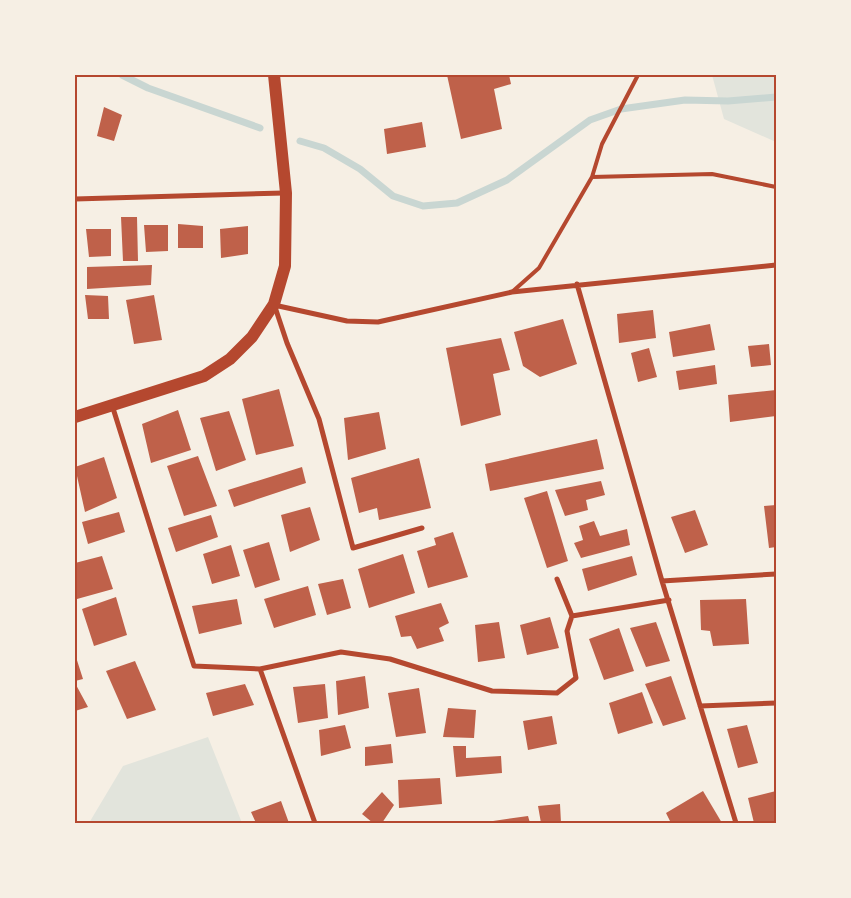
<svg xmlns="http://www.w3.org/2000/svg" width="851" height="898" font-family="Inter,sans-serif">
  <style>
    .green { fill: #e2e4dc }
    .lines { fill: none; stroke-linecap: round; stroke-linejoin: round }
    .stream { stroke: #c9d6d2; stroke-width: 7 }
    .building { fill: #bf614a }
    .service { stroke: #b5482f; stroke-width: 4 }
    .minor { stroke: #b5482f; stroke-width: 5 }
    .primary { stroke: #b5482f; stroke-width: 12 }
    .neatline { fill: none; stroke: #b5482f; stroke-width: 2 }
  </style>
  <rect width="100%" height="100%" fill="#f6efe4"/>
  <!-- green -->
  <path class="green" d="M712,75H776V142L724,119Z
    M208,737L242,823H89L123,766Z"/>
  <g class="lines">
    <!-- stream -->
    <path class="stream" d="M122,75L148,88L260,128
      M300,141L324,148L360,169L393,196L423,206L457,203L507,180L590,120L621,109L685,100L728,101L776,97"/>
  </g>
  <!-- building -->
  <path class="building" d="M447,75H509L511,84L494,89L502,129L461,139Z
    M104,107L122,115L114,141L97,136Z
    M422,122L426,147L387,154L384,129Z
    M75,146H77V178H75Z
    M121,217H137L138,261H123Z
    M178,224L203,226V248H178Z
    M144,225H168V251L146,252Z
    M248,226V254L221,258L220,229Z
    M86,229H111V256L89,257Z
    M152,265L151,285L87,289V267Z
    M85,295L108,296L109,319H88Z
    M154,295L162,340L134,344L126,300Z
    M653,310L656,338L619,343L617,314Z
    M563,319L577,364L540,377L523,366L514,332Z
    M710,324L715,350L673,357L669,332Z
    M501,338L510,370L493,374L501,415L461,426L446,348Z
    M769,344L771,365L751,367L748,346Z
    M649,348L657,377L638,382L631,353Z
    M715,365L717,384L679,390L676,371Z
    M279,389L294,446L256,455L242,399Z
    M776,390V416L730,422L728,395Z
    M178,410L191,450L151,463L142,424Z
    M229,411L246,460L216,471L200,418Z
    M379,412L386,449L348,460L344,418Z
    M597,439L604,469L490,491L485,464Z
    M198,456L217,506L184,516L167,466Z
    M104,457L117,498L85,512L75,467Z
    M419,458L431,508L379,520L377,508L359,513L351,478Z
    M302,467L306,483L234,507L228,490Z
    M601,481L605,495L586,500L588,510L565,516L555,490Z
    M547,491L568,561L547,568L524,498Z
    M776,505V547L769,548L764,506Z
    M310,507L320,540L290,552L281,515Z
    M695,510L708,545L685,553L671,517Z
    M119,512L125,532L88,544L82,522Z
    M211,515L218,537L176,552L168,528Z
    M594,521L600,536L627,529L630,545L581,558L574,543L583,540L579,526Z
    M453,532L468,577L428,588L417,551L436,545L434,538Z
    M269,542L280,580L255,588L243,550Z
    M231,545L240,576L212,584L203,554Z
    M403,554L415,593L369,608L358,569Z
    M102,556L113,589L77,599L75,593V563Z
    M632,556L637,575L588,591L582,569Z
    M343,579L351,608L327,615L318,584Z
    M308,586L316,615L274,628L264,599Z
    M116,597L127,635L94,646L82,609Z
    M237,599L242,624L199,634L192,606Z
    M746,599L749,644L713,646L710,631L701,630L700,600Z
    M441,603L449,623L439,628L444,641L417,649L411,636L401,637L395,616Z
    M550,617L559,648L527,655L520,625Z
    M499,622L505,658L478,662L475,625Z
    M656,622L670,661L646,667L630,628Z
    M619,628L634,671L604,680L589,639Z
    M75,654L83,679L75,681Z
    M135,661L156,710L127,719L106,671Z
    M365,676L369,708L338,715L336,681Z
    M671,676L686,719L663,726L645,684Z
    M75,683L88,707L75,711Z
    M245,684L254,705L213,716L206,693Z
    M325,684L328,718L298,723L293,687Z
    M419,688L426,733L396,737L388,693Z
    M642,692L653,723L618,734L609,703Z
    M448,708L476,710L474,738L443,737Z
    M552,716L557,744L528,750L523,721Z
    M345,725L351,748L321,756L319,730Z
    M747,725L758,763L738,768L727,729Z
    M391,744L393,763L365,766V747Z
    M453,746H466V758L501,756L502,773L456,777Z
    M440,778L442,804L399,808L398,780Z
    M703,791L722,823H671L666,813Z
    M776,791V823H754L748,798Z
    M382,792L394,805L382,823H373L362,814Z
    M281,801L289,823H256L251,812Z
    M560,804L561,823H541L538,806Z
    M528,816L530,823H493V821Z"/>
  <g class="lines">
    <!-- service -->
    <path class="service" d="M592,177L602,144L638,75
      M512,292L539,268L592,177L712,174L776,187"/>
    <!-- minor -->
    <path class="minor" d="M75,199L284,193
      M577,284L662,581L736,823
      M274,305L347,321L378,322L512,292L776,265
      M275,307L287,343L319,419L353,548L422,528
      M112,405L194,666L260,669L341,652L390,659L492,691L557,693L576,678L567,631L572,616L557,579
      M662,581L776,574
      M572,616L669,600
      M260,669L315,823
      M700,706L776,703"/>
    <!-- primary -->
    <path class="primary" d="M75,417L204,376L230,359L252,337L274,304L285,266L286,193L274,75"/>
  </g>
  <!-- border -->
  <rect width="851" height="898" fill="none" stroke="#f6efe4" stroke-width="152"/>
  <rect x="76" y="76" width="699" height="746" class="neatline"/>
</svg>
